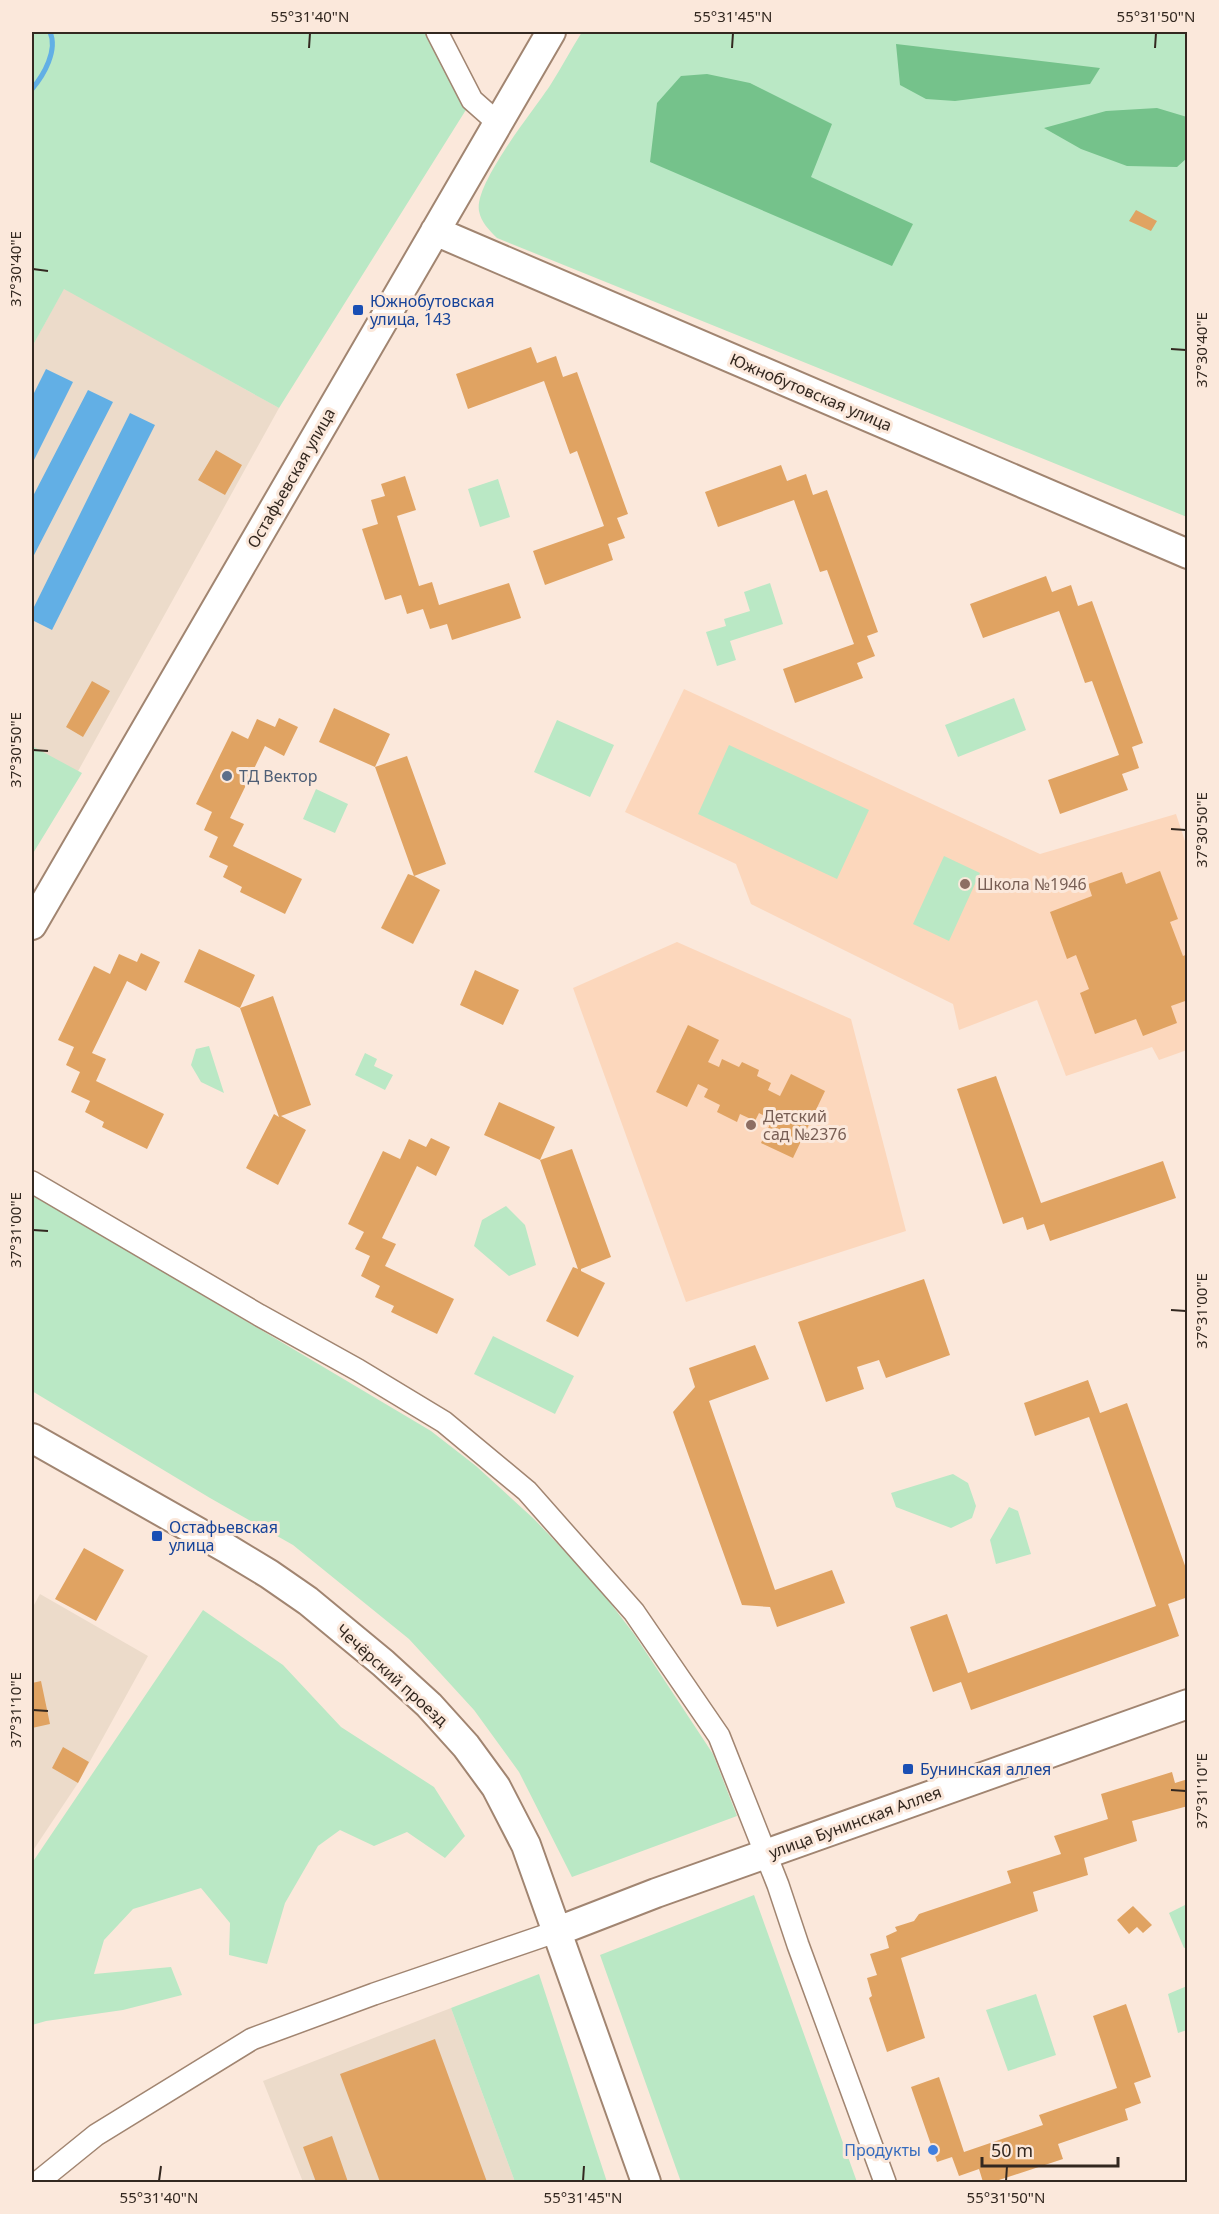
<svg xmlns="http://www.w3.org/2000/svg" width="1219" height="2214" font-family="'Noto Sans',sans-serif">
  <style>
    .industrial { fill: #ecdbca }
    .built { fill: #fcd7bc }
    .green { fill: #bae8c5 }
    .forest { fill: #75c28b }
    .water { fill: #62afe5 }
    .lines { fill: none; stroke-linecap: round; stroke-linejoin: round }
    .stream { stroke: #62afe5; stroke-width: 5 }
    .building { fill: #e0a362 }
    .street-casing { stroke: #a18571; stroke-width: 24 }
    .secondary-casing { stroke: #a18571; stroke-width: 32 }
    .street { stroke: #fff; stroke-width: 21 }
    .secondary { stroke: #fff; stroke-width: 28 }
    .ticks { fill: none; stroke: #332820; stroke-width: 2 }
    .transit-dot { fill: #1a4fb4; stroke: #fbe8db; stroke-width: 2 }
    .service-dot { fill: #5c6f8a; stroke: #fbe8db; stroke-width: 2 }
    .education-dot { fill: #8d6e63; stroke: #fbe8db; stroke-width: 2 }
    .shop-dot { fill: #3f7fe0; stroke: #fbe8db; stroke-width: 2 }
    .labels { text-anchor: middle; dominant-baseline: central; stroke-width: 6; stroke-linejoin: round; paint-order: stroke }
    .transit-label { font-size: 16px; fill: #164399; stroke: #fbe8db; text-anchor: start }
    .street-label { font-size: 16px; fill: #332820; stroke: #fbe8db }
    .service-label { font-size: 16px; fill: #4e5e75; stroke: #fbe8db; text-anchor: start }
    .education-label { font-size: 16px; fill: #785e54; stroke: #fbe8db; text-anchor: start }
    .shop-label { font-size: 16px; fill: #366cbe; stroke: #fbe8db; text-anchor: end }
    .neatline { fill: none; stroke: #332820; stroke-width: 2 }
    .ticks-label { font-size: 15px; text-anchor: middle; fill: #332820 }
  </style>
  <rect width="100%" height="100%" fill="#fbe8db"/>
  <!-- industrial -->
  <path class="industrial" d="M64,288L279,408L77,773L32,748V347Z
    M40,1594L148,1656L78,1783L32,1852V1603L34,1605Z
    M451,2008L515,2182H303L263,2081Z"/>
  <!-- built -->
  <path class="built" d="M684,689L1040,854L1176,814L1188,850L1187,1050L1159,1060L1152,1047L1066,1076L1037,1000L959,1030L953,1004L751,904L736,864L625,812Z
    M677,942L851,1019L906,1231L686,1302L573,988Z"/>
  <!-- green -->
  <path class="green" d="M32,32H434L469,105L279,408L64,289L32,347Z
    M582,32H1187V517L497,238C489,230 481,222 479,211C474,183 535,109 551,84C562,67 571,49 582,32Z
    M498,479L510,517L480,527L468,489Z
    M770,583L783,624L730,641L736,660L717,666L706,632L726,626L724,619L750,611L744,592Z
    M1014,698L1026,730L958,757L945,725Z
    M557,720L614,745L590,797L534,772Z
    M729,745L869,810L837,879L698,814Z
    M32,746L82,773L32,855Z
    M316,789L348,804L335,833L303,819Z
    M944,856L980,873L949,941L913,924Z
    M209,1046L224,1093L201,1082L191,1065L196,1049Z
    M365,1053L377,1059L374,1066L393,1075L385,1090L355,1075Z
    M32,1194L431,1431L476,1466L534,1519L595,1583L634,1634L713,1754L737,1816L572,1877L519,1772L474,1710L409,1639L293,1545L210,1498L32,1391Z
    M506,1206L525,1225L536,1265L509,1276L474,1246L482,1220Z
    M493,1336L574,1376L555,1414L474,1374Z
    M953,1474L968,1483L976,1506L972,1518L951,1528L896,1507L891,1493Z
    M1009,1507L1018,1511L1031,1554L996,1564L990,1540Z
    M203,1610L283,1665L341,1727L434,1787L465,1836L445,1858L407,1832L374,1846L340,1830L318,1846L285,1903L267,1964L229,1955L230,1923L201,1888L133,1909L104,1940L94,1974L171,1967L182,1995L123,2010L46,2021L32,2025V1863Z
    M754,1895L857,2182H681L600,1955Z
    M1187,1904V1947L1184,1948L1169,1913Z
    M539,1974L607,2182H515L451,2008Z
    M1187,1986V2030L1178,2033L1168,1994Z
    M1036,1994L1056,2055L1008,2071L986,2010Z"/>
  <!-- forest -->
  <path class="forest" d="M896,44L1100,68L1090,84L955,101L926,99L900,85Z
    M707,74L750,83L832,124L811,177L913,224L892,266L650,162L657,103L681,76Z
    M1157,108L1187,117V158L1177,167L1127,166L1081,149L1044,128L1106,111Z"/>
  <!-- water -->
  <path class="water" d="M46,369L73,382L32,464V397Z
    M88,390L113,402L32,559V498Z
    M130,413L155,425L52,630L32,620V611Z"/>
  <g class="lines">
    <!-- stream -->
    <path class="stream" d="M32,89C44,75 58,50 50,32"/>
  </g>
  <!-- building -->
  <path class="building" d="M1136,210L1157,221L1151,231L1129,221Z
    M531,347L537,363L556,356L563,377L577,372L628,514L617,518L625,538L608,544L613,560L545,585L533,551L604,526L577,451L570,454L544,381L468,409L456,374Z
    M216,450L242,465L225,495L198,480Z
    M781,465L787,481L806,474L813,495L827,490L878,632L867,636L875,656L857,663L863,678L795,703L783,669L854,644L827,570L820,572L794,500L718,527L705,492Z
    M405,476L416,510L397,516L419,586L432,582L439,605L509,583L521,618L452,640L447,624L430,629L423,609L407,614L401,595L385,600L362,529L378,524L371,500L385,496L381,484Z
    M1046,576L1052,592L1071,585L1078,606L1092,601L1143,743L1132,747L1139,768L1122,774L1128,790L1060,814L1048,780L1119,755L1092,681L1085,683L1059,611L983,638L970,604Z
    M92,681L110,691L83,737L66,727Z
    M334,708L390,734L375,767L319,742Z
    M279,718L298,727L284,756L265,746L230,818L244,824L233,846L302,879L285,914L240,892L242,887L223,877L228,866L209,857L218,837L204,830L212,812L196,804L232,731L248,739L257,719L275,727Z
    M407,756L446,864L414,876L440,890L413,944L381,928L408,874L414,876L375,767Z
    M1160,871L1178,919L1170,922L1183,956L1188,954V1000L1171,1006L1177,1023L1143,1036L1136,1019L1095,1034L1080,993L1089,989L1076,955L1067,959L1050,912L1092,896L1088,884L1122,872L1126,884Z
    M199,949L255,975L240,1008L273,996L311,1105L281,1116L306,1130L278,1185L246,1168L274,1114L279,1117L240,1008L184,982Z
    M141,953L160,962L146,991L127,981L92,1053L106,1059L96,1081L164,1114L147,1149L102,1127L104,1122L85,1112L90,1101L71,1092L80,1072L66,1065L74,1047L58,1040L94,966L110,974L119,954L137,962Z
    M475,970L519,990L503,1025L460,1005Z
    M688,1025L719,1040L708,1062L719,1067L722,1059L739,1067L742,1062L759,1070L757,1076L771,1083L768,1090L780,1096L791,1074L825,1091L793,1158L761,1143L772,1120L759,1113L755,1121L740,1114L737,1122L717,1112L720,1105L704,1097L708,1089L698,1084L687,1107L656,1092Z
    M996,1076L1041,1203L1163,1161L1176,1198L1050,1241L1044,1224L1027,1230L1023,1217L1003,1224L957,1089Z
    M499,1102L555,1127L540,1160L484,1135Z
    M431,1138L450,1147L436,1176L417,1166L382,1238L396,1244L385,1266L454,1299L437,1334L391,1312L394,1306L375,1297L380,1286L361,1276L370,1256L355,1249L364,1232L348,1224L383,1151L400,1159L409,1139L426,1147Z
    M572,1149L611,1257L581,1269V1271L605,1283L578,1337L546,1321L573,1267L578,1269L540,1160Z
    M924,1279L950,1355L886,1378L879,1360L857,1367L864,1389L826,1402L798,1322Z
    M755,1345L769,1379L709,1401L775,1590L832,1570L845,1603L777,1627L770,1607L742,1605L673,1412L695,1387L689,1368Z
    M1088,1380L1100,1413L1127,1403L1188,1574V1597L1168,1604L1179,1636L971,1710L961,1682L933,1692L910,1627L947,1614L968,1673L1156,1606L1089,1417L1035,1436L1024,1403Z
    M84,1548L124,1570L96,1621L55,1599Z
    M41,1681L50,1724L32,1728V1683Z
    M63,1747L89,1762L78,1783L52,1768Z
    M1172,1772L1175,1783L1188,1779V1806L1132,1821L1137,1841L1084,1858L1088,1875L1033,1892L1038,1911L901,1958L925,2038L887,2052L869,1998L872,1996L867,1978L877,1975L870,1954L889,1948L886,1936L897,1931L895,1927L914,1921L919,1914L1011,1883L1007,1871L1061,1854L1054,1836L1108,1819L1101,1794Z
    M1133,1906L1152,1925L1143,1933L1137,1927L1129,1934L1117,1920Z
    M1126,2004L1151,2077L1134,2083L1141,2103L1125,2109L1128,2120L1058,2144L1063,2159L993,2182H983L979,2169L959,2176L952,2157L937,2162L911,2087L939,2077L964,2152L1043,2125L1039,2115L1117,2088L1093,2016Z
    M435,2039L487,2182H380L340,2074Z
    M332,2136L348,2182H316L303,2147Z"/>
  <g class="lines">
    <defs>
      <path id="street" d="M437,32L472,100L498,123
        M32,1182L259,1315L358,1370L444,1422L527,1491L634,1612L719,1736L778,1885L798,1945L885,2182
        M38,2182L96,2135L252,2039L374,1994L558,1931"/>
      <path id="secondary" d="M435,231L1188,554
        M32,925L551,32
        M32,1438L226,1548L269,1574L308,1601L383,1663L429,1705L466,1746L496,1787L526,1845L646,2182
        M558,1931L656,1893L1188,1704"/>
    </defs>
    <!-- street casing -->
    <use href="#street" class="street-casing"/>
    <!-- secondary casing -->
    <use href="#secondary" class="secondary-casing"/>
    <!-- street -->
    <use href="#street" class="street"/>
    <!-- secondary -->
    <use href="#secondary" class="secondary"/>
  </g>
  <!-- ticks -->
  <path class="ticks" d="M309,48L310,33M732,48L733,33M1155,48L1156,33M33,269L48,271M1171,349L1186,350M33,750L48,751M1171,829L1186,830M33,1230L48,1231M1171,1310L1186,1311M33,1710L48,1711M1171,1790L1186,1791M159,2181L161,2166M583,2181L584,2166M1006,2181L1007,2166"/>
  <!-- markers -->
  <g class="transit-dot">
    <rect x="352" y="304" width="12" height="12" rx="3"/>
    <rect x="151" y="1530" width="12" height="12" rx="3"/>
    <rect x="902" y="1763" width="12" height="12" rx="3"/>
  </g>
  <circle class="service-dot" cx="227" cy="776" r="6"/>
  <g class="education-dot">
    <circle cx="965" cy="884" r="6"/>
    <circle cx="751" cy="1125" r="6"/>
  </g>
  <circle class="shop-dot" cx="933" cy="2150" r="6"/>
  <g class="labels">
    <!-- transit labels -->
    <g class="transit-label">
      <text x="370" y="301">Южнобутовская<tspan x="370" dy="18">улица, 143</tspan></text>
      <text x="169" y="1527">Остафьевская<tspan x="169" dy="18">улица</tspan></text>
      <text x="920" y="1769">Бунинская аллея</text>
    </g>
    <!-- street labels -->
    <g class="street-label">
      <text transform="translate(811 392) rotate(23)">Южнобутовская улица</text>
      <text transform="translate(291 478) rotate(-60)">Остафьевская улица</text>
      <text transform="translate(392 1675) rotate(42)">Чечёрский проезд</text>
      <text transform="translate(855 1822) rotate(-20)">улица Бунинская Аллея</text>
    </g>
    <!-- service labels -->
    <g class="service-label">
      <text x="239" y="776">ТД Вектор</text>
    </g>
    <!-- education labels -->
    <g class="education-label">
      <text x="977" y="884">Школа №1946</text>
      <text x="763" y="1116">Детский<tspan x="763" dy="18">сад №2376</tspan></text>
    </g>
    <!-- shop labels -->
    <g class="shop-label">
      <text x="921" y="2150">Продукты</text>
    </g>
  </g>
  <!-- border -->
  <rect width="1219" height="2214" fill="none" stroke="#fbe8db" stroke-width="66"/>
  <!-- scale -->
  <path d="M982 2157v9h136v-9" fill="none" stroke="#332820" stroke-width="3"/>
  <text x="991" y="2157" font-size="18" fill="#332820" stroke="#fbe8db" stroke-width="4.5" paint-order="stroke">50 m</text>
  <rect x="33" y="33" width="1153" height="2148" class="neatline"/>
  <g class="ticks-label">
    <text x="310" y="22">55°31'40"N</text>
    <text x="733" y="22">55°31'45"N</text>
    <text x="1156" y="22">55°31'50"N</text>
    <text transform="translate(16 269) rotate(-90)" y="5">37°30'40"E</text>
    <text transform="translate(1202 350) rotate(-90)" y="5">37°30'40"E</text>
    <text transform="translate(16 750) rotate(-90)" y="5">37°30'50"E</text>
    <text transform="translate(1202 830) rotate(-90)" y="5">37°30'50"E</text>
    <text transform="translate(16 1230) rotate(-90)" y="5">37°31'00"E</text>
    <text transform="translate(1202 1311) rotate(-90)" y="5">37°31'00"E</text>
    <text transform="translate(16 1710) rotate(-90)" y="5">37°31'10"E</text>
    <text transform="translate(1202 1791) rotate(-90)" y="5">37°31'10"E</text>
    <text x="159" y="2203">55°31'40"N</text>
    <text x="583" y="2203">55°31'45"N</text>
    <text x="1006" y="2203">55°31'50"N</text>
  </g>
</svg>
